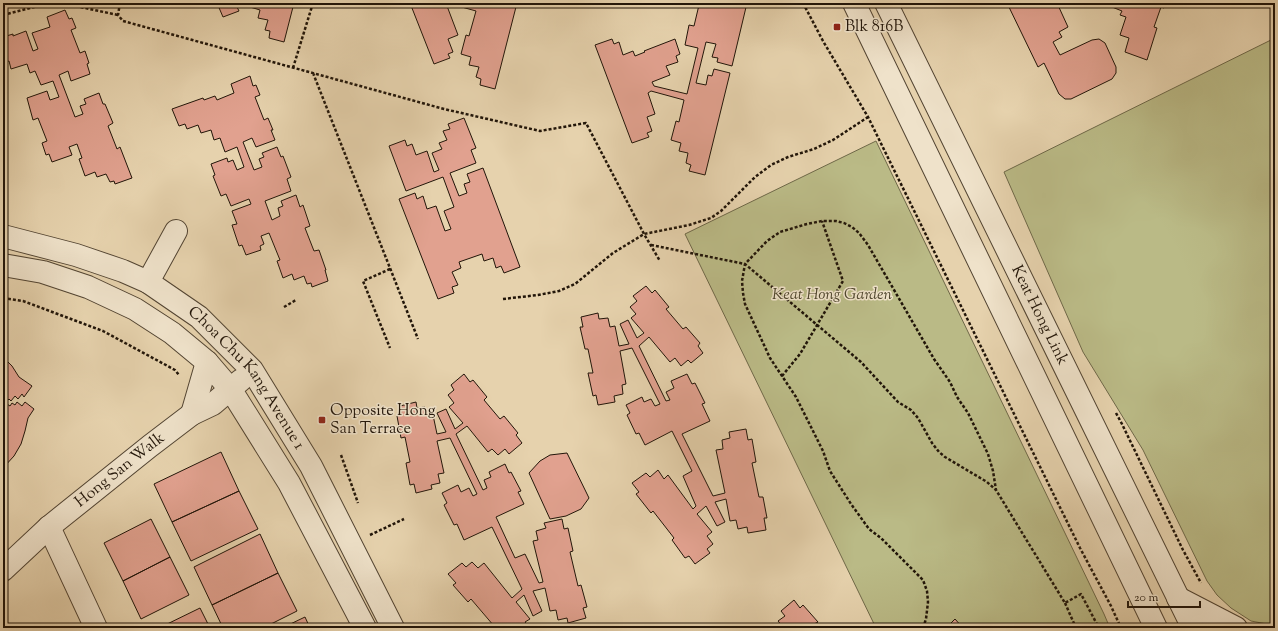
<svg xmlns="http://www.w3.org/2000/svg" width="1278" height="631" font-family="'Sorts Mill Goudy',serif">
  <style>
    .green { fill: #baba86; stroke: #6e6848 }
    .building { fill: #e1a18f; stroke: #211509 }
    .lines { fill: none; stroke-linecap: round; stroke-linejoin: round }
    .minor-casing { stroke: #524432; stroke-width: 24 }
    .path { stroke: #211509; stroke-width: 2.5; stroke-dasharray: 3 2; stroke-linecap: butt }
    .minor { stroke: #efe2ca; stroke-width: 22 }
    .poi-dot { fill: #8f2418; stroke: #efe2ca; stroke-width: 1.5 }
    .labels { text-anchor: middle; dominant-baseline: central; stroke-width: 3; stroke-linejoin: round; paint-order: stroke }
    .poi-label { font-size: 16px; fill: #211509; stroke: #efe2ca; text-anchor: start }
    .park-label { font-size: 16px; font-style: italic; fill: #4f472e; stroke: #efe2ca }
    .street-label { font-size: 16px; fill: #211509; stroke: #efe2ca }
  </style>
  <rect width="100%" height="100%" fill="#e6d2ad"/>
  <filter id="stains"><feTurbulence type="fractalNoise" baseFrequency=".005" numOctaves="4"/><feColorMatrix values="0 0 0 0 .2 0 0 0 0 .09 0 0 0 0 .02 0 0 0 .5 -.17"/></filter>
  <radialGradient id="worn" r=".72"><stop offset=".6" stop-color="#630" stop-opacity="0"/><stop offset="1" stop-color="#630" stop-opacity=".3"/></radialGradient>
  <!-- green -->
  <path class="green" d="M1275,38V625H1272L1251,621L1231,608L1217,595L1207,581L1143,450L1083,352L1004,172Z
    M876,141L1104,614L1110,628H876L685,234Z"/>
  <!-- building -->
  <path class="building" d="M217,3H242V4L237,7L239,11L223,17Z
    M251,3H294L284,42L269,38L270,31L265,30L268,20L258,18L260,10L250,7Z
    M410,3H517L495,89L480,85L481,79L476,77L479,67L469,65L471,57L461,54L466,35L469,36L476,11L451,4L447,6L458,35L448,39L453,52L448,54L450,58L434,64Z
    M708,3H747L732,66L717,62L718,58L712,57L716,44L706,42L696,83L706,85L708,75L712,76L714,69L730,73L705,175L689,171L691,165L686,163L688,153L679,151L681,143L671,140L676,121L679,122L684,100L651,91L648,93L655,114L647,117L652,131L647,133L649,137L632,143L595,45L612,39L614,44L619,42L623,55L633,51L635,56L645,52L644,51L675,39L680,54L676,56L678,62L666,66L670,75L652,82L654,86L687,94L698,48L685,45L689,25L694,26L699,5L707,7Z
    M1007,3H1057L1068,27L1059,32L1062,37L1053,42L1060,55L1092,40L1099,39L1105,43L1116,67V73L1112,79L1071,99H1065L1059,94L1044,63L1038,67Z
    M1113,3H1166L1164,8L1161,7L1154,27L1157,28L1147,60L1125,52L1129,38L1120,35L1126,17L1120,15L1122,11L1112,7Z
    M65,10L69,19L72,18L76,28L71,30L80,53L85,51L89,63L87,64L90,74L71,81L68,71L59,75L75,117L83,114L80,106L86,104L84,99L99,93L103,104H105L113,123L108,126L117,149L120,147L132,178L115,184L114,181L110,182L106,174L97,177L95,172L85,176L79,159L82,158L77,144L69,147L72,155L52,162L49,154L46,155L42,143L47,141L38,118L33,120L27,98L47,91L50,100L59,97L53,81L41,85L35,71L30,73L27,64L11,69L9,61L3,63V37L13,34V36L26,31L33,51L38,49L32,33L50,27L47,17Z
    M250,76L253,86L256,85L260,95L255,97L264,120L268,118L273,130H271L275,140L256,147L252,138L243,142L254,170L262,167L259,159L264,157L262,153L277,147L281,157L283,156L291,177L287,179L291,191L265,201L272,220L280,216L278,208L283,206L281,201L296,195L300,207L303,205L310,226L305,228L314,251L319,250L326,270H325L328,281L312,287L311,283L307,284L304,276L294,280L292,274L283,278L277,261L280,260L269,233L261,236L264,244L260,246L261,250L246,255L242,245L239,246L232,225L237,224L232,211L251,204L249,199L231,206L226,194L221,196L213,176L215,175L211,164L227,158L228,162L233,160L237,170L244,167L237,147L225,152L220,138L214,140L211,130L201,133L198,125L187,129L185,124L179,126L172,109L203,98L204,100L215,96L217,100L234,93L231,84Z
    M464,118L476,148L471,150L476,163L450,173L459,196L467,193L464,184L470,182L467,174L483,168L520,267L504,273L501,266L496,268L493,258L484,261L482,254L459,262L461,268L452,272L458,285L452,287L454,293L438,299L399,199L415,193L417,199L423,196L427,209L436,206L445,231L451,229L444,211L454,207L443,177L406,191L389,146L405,140L407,146L412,144L416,155L427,151L434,172L439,170L432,153L442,149L439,143L447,140L443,131L450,129L448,124Z
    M646,286L652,293L655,290L669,307L666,309L683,329L686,327L700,343L698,346L703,353L691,363L688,360L681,366L675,358L670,362L649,337L639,346L666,401L670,400L666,392L674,388L671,381L687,374L692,384L695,383L705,403L702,404L710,421L682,434L713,496L725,493L716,450L723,449L722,440L730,438L729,432L746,429L748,440L752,439L756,462L752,463L759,497H763L767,518H764L766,530L748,533L747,527L738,529L736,520L730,521L726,499L715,502L725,522L717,526L706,506L697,514L712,532L707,536L713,544L707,549L710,553L695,564L689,556L685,558L672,540L674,538L653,511L651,513L636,494L639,492L632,483L646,473L650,477L658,470L664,479L668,475L693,509L696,506L683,476L692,471L672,431L645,445L639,433L636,434L627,415L630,413L626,405L642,397L644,402L651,399L655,406L660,404L632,348L620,351L626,384L622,385L623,394L614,396L615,402L598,405L596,395L593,396L588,373H593L588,349H585L580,327H583L581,317L598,313L599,319L608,318L610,327L615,326L619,346L629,344L620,324L628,320L637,338L644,333L631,318L636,314L630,307L637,301L633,296Z
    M3,357L12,366L19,377L32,386L24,397L22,394L18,399L15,396L11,401L9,399L7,401L3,399Z
    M464,374L470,382L473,380L487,397L484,400L500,419L504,416L518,433L516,435L522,443L509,454L505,449L498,455L492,449L488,452L467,426L456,434L483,490L487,488L484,480L491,477L489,472L505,464L509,473L511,472L521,491L518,492L524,504L496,517L515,558L525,554L539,583L543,582L533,541L538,540L536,531L546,528L544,523L562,519L564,529L568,528L573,551L570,552L578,586L581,585L587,607L583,608L586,618L568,623L567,618L558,620L556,610L550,611L545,588L533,591L542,611L533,616L524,595L516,602L530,619L525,622L530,628H492L494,626L471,599L468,602L453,585L456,583L448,574L462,563L466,567L472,562L478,568L484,563L512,598L522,589L492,527L464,540L457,524L454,525L444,505L447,503L442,493L458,485L461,492L469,488L473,496L477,494L450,438L437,441L444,473L438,474L440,483L431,485L432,489L416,493L414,484L410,485L406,463L410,462L405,437L401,438L397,416L401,415L400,406L416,402L417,408L425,407L427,416L433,415L437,434L446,432L437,413L446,409L455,429L463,423L449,407L454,403L448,395L454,390L451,385Z
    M17,402L22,406L25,402L34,409L28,418L25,431L21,444L14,456L3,468V410L7,404L10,406L12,403L15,405Z
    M221,452L239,491L172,522L154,484Z
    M567,453L589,498L581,509L566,516L550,519L529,473L540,461L550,455Z
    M239,491L258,529L191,561L172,522Z
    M151,519L170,557L123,581L104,543Z
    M260,534L278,573L212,605L194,567Z
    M170,557L189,595L141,619L123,581Z
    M278,573L297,611L263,628H223L212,605Z
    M794,600L800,608L803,605L818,622L814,624L818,628H784L778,621L785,616L781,611Z
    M200,608L210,628H159Z
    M305,617L310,628H282Z
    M955,619L963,628H946Z"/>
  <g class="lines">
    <defs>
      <g id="minor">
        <path d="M854,3L1156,628"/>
        <path id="s1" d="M886,3L1193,628"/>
        <path id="s2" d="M3,236L76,255L123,271L148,282L199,317L252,370L311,466L393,628"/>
        <path d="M3,265L43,272L88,287L135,309L172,333L207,362L231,390L289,483L365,628"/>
        <path d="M148,282L176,231"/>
        <path d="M192,414L207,362"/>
        <path d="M49,527L96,628"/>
        <path id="s3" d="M3,570L49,527L150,446L192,414L213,404L241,380"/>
        <path d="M1178,598L1236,628"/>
      </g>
    </defs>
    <!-- minor casing -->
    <use href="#minor" class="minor-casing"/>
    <!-- path -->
    <path class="path" d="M61,3L118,15
      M120,3L118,15L123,21L444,109L540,131L586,123L644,234L660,261
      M803,3L823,41L868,117L1080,548L1111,606L1121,628
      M3,15L50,3
      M293,68L313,3
      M313,73L418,339
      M651,245L745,264L861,362L898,402L911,410L918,418L932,443L939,452L945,457L987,482L996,490L1065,603L1081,594L1099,628
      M390,269L363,281L390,348
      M3,298L23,301L103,331L175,370L179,375
      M503,299L538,295L559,291L575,284L613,253L644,234L689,225L711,218L721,211L755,177L771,165L788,157L814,149L833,140L868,117
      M284,307L296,300
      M782,376L800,354L843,281L822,221
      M1116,413L1122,424L1183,550L1201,583
      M341,455L358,503
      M370,535L404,519
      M1065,603L1076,628
      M923,628L926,619L928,602L927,591L923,580L881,538L869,529L851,504L830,471L823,451L796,397L770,358L745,304L743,293L742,281L745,264L767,241L780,232L807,224L822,221H836L844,223L852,227L859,233L868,245L934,359L950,382L957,397L968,413L988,454L993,471L996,490
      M1109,628L1119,624"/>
    <!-- minor -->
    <use href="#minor" class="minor"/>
  </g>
  <!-- markers -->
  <g class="poi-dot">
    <rect x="833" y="23" width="8" height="8" rx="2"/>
    <rect x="318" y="416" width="8" height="8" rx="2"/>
  </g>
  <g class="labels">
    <!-- poi labels -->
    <g class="poi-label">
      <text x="845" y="27">Blk 816B</text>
      <text x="330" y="411">Opposite Hong<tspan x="330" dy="18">San Terrace</tspan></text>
    </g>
    <!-- park labels -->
    <g class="park-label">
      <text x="832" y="295">Keat Hong Garden</text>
    </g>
    <!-- street labels -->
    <g class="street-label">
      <text stroke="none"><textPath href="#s1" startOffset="348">Keat Hong Link</textPath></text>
      <text stroke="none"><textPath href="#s2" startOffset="292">Choa Chu Kang Avenue 1</textPath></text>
      <text stroke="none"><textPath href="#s3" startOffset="154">Hong San Walk</textPath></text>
    </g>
  </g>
  <!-- margin -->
  <rect width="1278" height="631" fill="none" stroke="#e6d2ad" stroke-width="16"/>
  <rect x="4" y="4" width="1270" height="623" fill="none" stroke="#211509" stroke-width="2"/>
  <rect x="8" y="8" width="1262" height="615" fill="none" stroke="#211509"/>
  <!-- scale -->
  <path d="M1128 601v6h72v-6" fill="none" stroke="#211509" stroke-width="2"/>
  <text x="1134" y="601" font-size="12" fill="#211509" stroke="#efe2ca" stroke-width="3" paint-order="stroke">20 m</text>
  <rect width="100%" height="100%" filter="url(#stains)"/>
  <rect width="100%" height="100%" fill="url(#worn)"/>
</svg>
